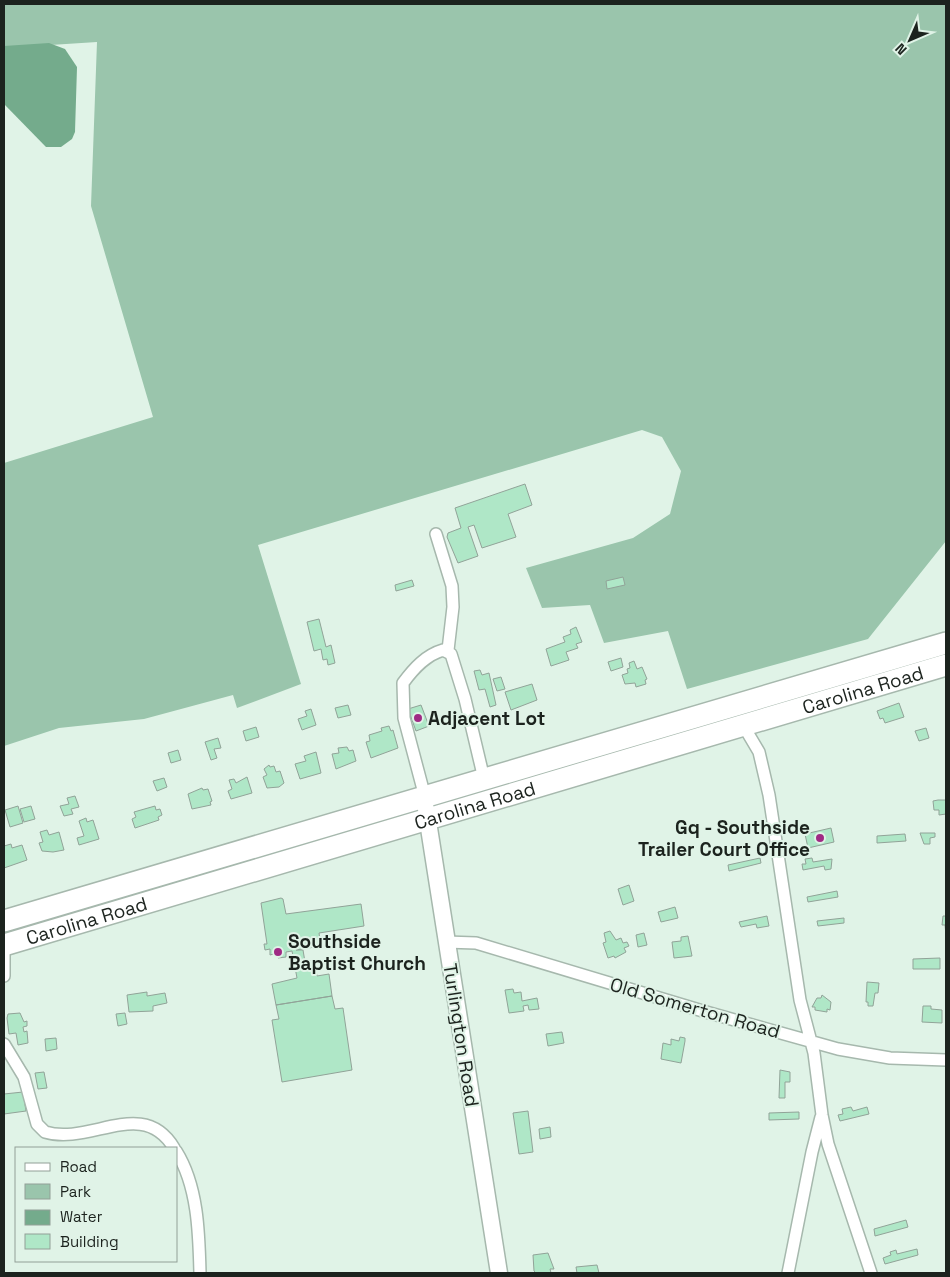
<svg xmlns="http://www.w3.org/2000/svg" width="950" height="1277" font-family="'Space Grotesk',sans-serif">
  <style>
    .green { fill: #9ac5ac }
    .water { fill: #74ab8c }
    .building { fill: #afe7c7; stroke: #91a398 }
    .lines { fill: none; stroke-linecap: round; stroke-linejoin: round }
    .street-casing { stroke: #a6b8ad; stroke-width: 14 }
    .secondary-casing { stroke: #a6b8ad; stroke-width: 19 }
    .highway-casing { stroke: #a6b8ad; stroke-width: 24 }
    .street { stroke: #fff; stroke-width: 11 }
    .secondary { stroke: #fff; stroke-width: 16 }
    .highway { stroke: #fff; stroke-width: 21 }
    .poi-dot { fill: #9f2a84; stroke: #e0f3e7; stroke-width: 2 }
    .labels { text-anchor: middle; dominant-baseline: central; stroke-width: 4; stroke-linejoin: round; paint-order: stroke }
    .street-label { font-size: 19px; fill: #1c231e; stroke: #e0f3e7 }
    .poi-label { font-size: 19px; font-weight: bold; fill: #1c231e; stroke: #e0f3e7; text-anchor: start }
  </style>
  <rect width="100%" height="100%" fill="#e0f3e7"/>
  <!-- green -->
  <path class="green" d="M4,4H946V541L868,639L687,689L668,631L604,643L590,605L542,608L526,568L633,538L670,514L681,471L662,437L642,430L258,545L301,684L237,708L233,695L144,719L59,728L4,746V463L153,417L91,206L97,42L4,48Z"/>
  <!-- water -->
  <path class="water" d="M49,43L65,49L77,67L75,132L72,139L61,147H46L4,104V46Z"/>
  <!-- building -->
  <path class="building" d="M525,484L532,505L508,514L516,537L482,548L474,525L468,527L478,556L458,563L447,537L448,533L461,528L455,508Z
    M623,577L625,585L607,589L606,581Z
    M412,580L414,586L396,591L395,585Z
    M319,619L326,647L331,645L335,663L328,665L327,659L323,660L321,649L314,651L307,622Z
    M576,627L582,642L576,644L578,648L566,652L569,660L551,666L546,649L565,642L563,637L571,634L570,630Z
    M621,658L623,667L611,671L608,662Z
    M634,661L637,669L642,667L647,679L645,680L646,684L636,687L635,683L625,684L622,675L628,673L627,669L630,668L629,663Z
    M480,670L482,675L489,673L496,705L490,707L485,689L479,690L474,671Z
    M501,677L505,689L497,691L493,679Z
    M532,684L537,700L511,710L505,692Z
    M899,703L904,717L885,723L883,718L880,719L877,711Z
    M348,705L351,715L338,718L335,708Z
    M421,705L429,726L416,731L408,709Z
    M311,709L316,725L302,730L298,719L307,716L305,711Z
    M389,726L391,731L393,730L398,748L371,758L366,742L370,741L369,735L382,731L381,728Z
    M256,727L259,737L246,741L243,731Z
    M926,728L929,738L919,741L915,731Z
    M218,738L221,748L214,749L217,758L211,760L205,742Z
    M347,747L349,751L353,750L356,761L336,769L332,754L339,753L338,748Z
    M178,750L181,760L171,763L168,753Z
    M316,752L321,773L300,779L295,764L306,761L304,756Z
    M269,765L270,767L274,766L276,772L280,771L284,783L279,787L267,788L263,777L267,775L264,769Z
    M247,777L252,793L231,799L228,791L232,789L229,780L234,779L236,783Z
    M164,778L167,787L157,791L153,781Z
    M202,788L203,790L208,789L212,801L210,802L211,805L192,809L188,794Z
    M75,796L79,807L71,809L73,814L64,816L60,806L69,804L67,798Z
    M938,800H946V814L939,815V810H934L933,801Z
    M18,806L23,823L10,827L5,810Z
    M31,806L35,819L24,822L20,809Z
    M155,806L156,810L160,809L162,815L158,817L159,820L135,828L132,819L136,817L134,812Z
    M86,818L87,822L93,820L99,839L79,845L77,838L84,836L79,821Z
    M831,828L834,842L808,848L805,834Z
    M47,830L49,835L59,832L64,850L53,852L42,851L39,843L43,842L40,832Z
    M920,833H935V837L930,838V844H924Z
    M905,834L906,841L877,843V836Z
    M11,844L12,848L22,845L27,860L4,868V846Z
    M760,858L761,863L729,871L728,865Z
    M812,858L813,862L832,859L831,869L825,870L824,866L803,870L802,864H806L805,859Z
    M629,885L634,901L623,905L618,889Z
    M837,891L838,897L808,902L807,897Z
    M281,898L283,899L286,914L361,904L364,926L319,933L321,946L296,950H303L305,962L314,960L317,976L329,974L332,996L276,1005L272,984L297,978L292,951L286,952V957L278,958L277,953L270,955V949L265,950L264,944H267L261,903Z
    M675,907L678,918L661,922L658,912Z
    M767,916L769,926L757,928L756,924L741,927L739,922Z
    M943,916H946V935L945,925H942Z
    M844,918V923L818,926L817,921Z
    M610,931L616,940L621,938L623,943L627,942L629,946L624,948L626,952L615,958L614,956L608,958L603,943L606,942L604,933Z
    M644,933L647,945L638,947L636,935Z
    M688,936L692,956L674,958L672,942L681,941V937Z
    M940,958V969H913V959Z
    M867,982L879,983L878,993H875L873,1006H868V1002H866Z
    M513,989L514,993L521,992L522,1001L537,998L539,1009L529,1010L528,1005L523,1006L524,1011L509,1013L505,990Z
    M147,992V996L165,993L167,1003L153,1006V1011L129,1012L127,995Z
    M822,995L831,1002L830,1010L827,1009V1012L815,1010V1007H812L817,998H821Z
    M332,996L335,1009L343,1008L352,1070L282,1082L272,1020L279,1019L276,1005Z
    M923,1006H931V1009L942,1010V1023L922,1022Z
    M20,1013L24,1022L27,1021V1026L23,1027L24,1032L27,1031L28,1043L18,1045L16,1033L9,1034L7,1018L8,1014Z
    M125,1013L127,1024L118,1026L116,1014Z
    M562,1032L564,1043L548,1046L546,1034Z
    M680,1037L685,1038V1041L681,1063L661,1059L663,1043L671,1045V1039L679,1041Z
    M56,1038L57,1049L46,1051L45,1039Z
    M780,1070L790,1072V1082H785V1098H779Z
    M44,1072L47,1088L38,1089L35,1073Z
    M23,1092L26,1111L4,1114V1094Z
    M851,1107L853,1111L867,1107L869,1114L840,1121L838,1115L843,1114L842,1109Z
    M528,1111L533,1152L519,1154L513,1113Z
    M799,1112V1119L769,1120V1113Z
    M550,1127L551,1137L540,1139L539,1129Z
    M906,1220L908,1227L875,1236L874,1229Z
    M917,1249L918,1255L885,1264L883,1258L891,1255L890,1252L896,1250L897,1254Z
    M548,1253L554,1269H550L551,1273H536L534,1271L533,1255Z
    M597,1265L599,1273H577L576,1267Z"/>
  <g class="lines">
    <defs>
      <path id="street" d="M436,534L452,586L453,607L448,650
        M743,725L759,752L769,795L800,1000L814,1053L822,1115L828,1144L871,1273
        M425,797L404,718L403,683C414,668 426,655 443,650L451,654L465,699L484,779
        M446,942L476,943L706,1012L838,1049L890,1058L946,1060
        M4,954V976
        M4,1044L24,1077L37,1124L45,1132C90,1146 143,1096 174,1148
        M176,1151C198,1186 199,1233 200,1273
        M788,1273L812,1152L821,1117"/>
      <path id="secondary" d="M426,809L499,1273"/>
      <g id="highway">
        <path d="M4,921L946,643"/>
        <path id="s1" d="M4,945L946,665"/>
      </g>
    </defs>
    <!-- street casing -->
    <use href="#street" class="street-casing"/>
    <!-- secondary casing -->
    <use href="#secondary" class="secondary-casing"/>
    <!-- highway casing -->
    <use href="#highway" class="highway-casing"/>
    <!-- street -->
    <use href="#street" class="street"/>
    <!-- secondary -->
    <use href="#secondary" class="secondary"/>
    <!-- highway -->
    <use href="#highway" class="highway"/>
  </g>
  <!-- markers -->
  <g class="poi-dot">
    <circle cx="418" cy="718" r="5"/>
    <circle cx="820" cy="838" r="5"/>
    <circle cx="278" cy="952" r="5"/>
  </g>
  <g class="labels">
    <!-- street labels -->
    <g class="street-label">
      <text stroke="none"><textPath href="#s1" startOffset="896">Carolina Road</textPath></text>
      <text stroke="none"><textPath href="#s1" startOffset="491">Carolina Road</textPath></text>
      <text stroke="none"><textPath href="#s1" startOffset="86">Carolina Road</textPath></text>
      <text transform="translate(695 1008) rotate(16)">Old Somerton Road</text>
      <text transform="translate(461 1035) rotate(81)">Turlington Road</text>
    </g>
    <!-- poi labels -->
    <g class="poi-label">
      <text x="428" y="718">Adjacent Lot</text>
      <text x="810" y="827" text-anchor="end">Gq - Southside<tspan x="810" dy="22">Trailer Court Office</tspan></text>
      <text x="288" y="941">Southside<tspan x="288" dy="22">Baptist Church</tspan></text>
    </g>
  </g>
  <!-- border -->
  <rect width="950" height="1277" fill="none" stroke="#1c231e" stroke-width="10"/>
  <!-- legend -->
  <rect x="15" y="1147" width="162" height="115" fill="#e0f3e7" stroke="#92a097"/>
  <rect x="25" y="1163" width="25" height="8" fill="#ffffff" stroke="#92a097"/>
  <text x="60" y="1172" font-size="15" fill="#1c231e">Road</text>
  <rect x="25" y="1184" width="25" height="15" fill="#9ac5ac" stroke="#92a097"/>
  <text x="60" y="1197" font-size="15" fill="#1c231e">Park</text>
  <rect x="25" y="1210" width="25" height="15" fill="#74ab8c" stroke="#92a097"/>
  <text x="60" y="1222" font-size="15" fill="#1c231e">Water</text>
  <rect x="25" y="1234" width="25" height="15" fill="#afe7c7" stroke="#92a097"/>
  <text x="60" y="1247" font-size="15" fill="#1c231e">Building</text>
  <!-- north arrow -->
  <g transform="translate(910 40) rotate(225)" stroke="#e0f3e7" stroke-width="4" paint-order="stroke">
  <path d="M0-4L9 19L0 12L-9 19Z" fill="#1c231e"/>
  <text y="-8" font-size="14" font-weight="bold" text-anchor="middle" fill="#1c231e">N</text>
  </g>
</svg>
